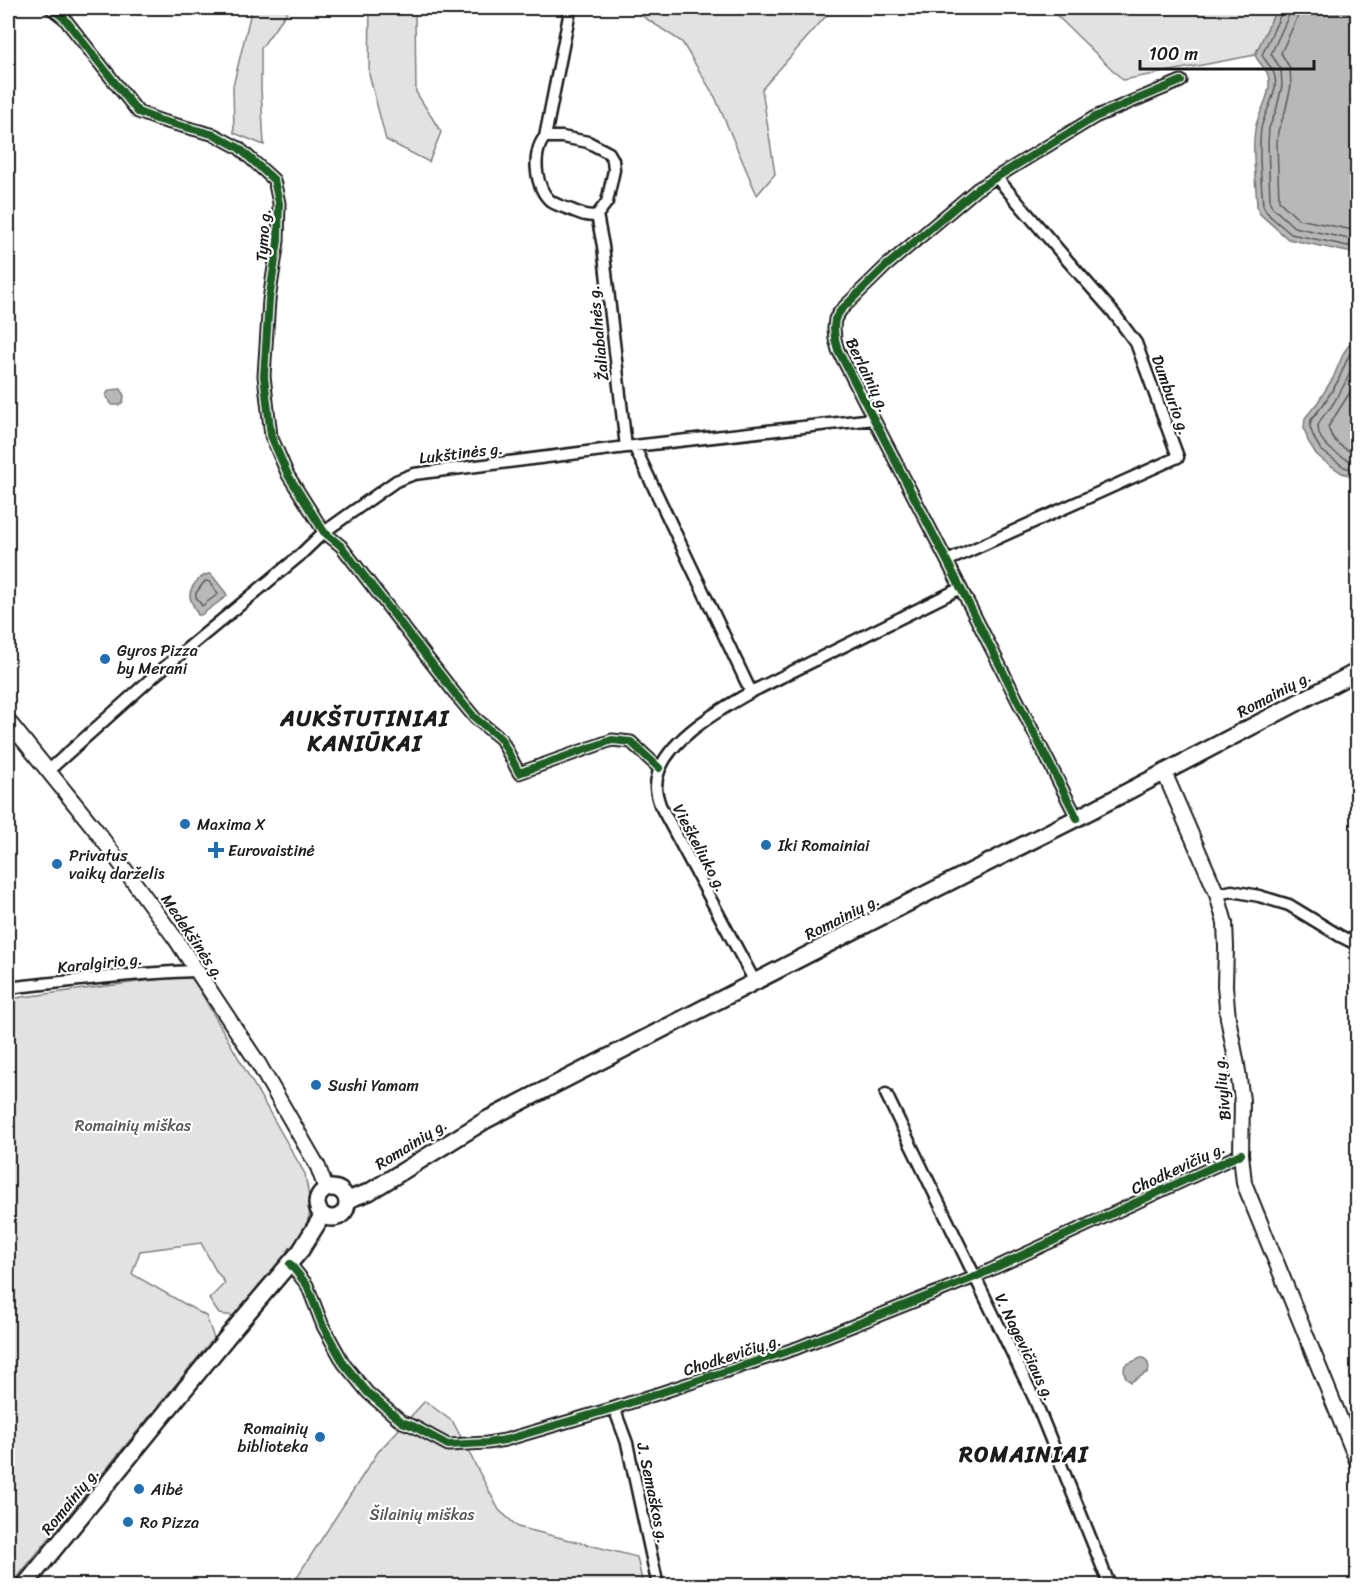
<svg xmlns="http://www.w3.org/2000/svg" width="1365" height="1593" font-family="Sriracha,sans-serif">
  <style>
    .green { fill: #e2e2e2; stroke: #7f7f7f; stroke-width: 1.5 }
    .water { fill: #b8b8b8; stroke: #7a7a7a; stroke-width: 1.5 }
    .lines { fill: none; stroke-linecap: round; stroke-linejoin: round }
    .shore { stroke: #5a5a5a; stroke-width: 1.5 }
    .minor-casing { stroke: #1c1c1c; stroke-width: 15 }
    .tertiary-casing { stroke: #1c1c1c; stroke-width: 18 }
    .secondary-casing { stroke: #1c1c1c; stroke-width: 20 }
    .minor { stroke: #fff; stroke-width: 10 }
    .tertiary { stroke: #fff; stroke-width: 14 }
    .secondary { stroke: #fff; stroke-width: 15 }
    .cycleway-casing { stroke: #fff; stroke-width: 11 }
    .cycleway { stroke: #1b5e20; stroke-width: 8 }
    .poi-dot { fill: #1f6fb2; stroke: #fff; stroke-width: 2 }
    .labels { text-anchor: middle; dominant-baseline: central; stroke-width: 4.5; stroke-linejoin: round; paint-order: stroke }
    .street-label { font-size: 16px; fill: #1c1c1c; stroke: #fff }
    .poi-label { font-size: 16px; fill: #1c1c1c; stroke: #fff; text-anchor: start }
    .park-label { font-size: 16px; fill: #575757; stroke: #fff }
    .district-label { font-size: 22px; font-weight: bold; letter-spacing: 1.5px; fill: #1c1c1c; stroke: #fff }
  </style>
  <rect width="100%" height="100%" fill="#fff"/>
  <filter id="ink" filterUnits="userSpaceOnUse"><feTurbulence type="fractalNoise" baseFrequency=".0167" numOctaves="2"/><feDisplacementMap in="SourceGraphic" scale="12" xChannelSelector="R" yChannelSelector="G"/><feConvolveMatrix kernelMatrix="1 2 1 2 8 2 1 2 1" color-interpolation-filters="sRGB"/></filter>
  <g filter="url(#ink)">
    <!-- green -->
    <path class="green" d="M246,8H290L261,48V89L264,145L234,133L233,86L251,12Z
      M370,8H422L415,14L416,92L441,132L429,162L386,140L369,74Z
      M630,8H833L762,89L775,174L757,195L715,97L682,42Z
      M1049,8H1277L1255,55L1123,80Z
      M191,975L305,1174L311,1208L302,1242L235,1316L219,1314L209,1299L225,1283L215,1269L201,1243L140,1251L132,1274L206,1316L214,1338L10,1586L8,1585V999Z
      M425,1401L453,1422L499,1510L518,1527L637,1557L643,1585L291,1586L378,1452Z"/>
    <!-- water -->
    <path class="water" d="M1277,8H1357V254L1288,239L1260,214L1257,206C1256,184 1251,145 1256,125C1260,110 1273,92 1268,75C1266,68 1258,63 1255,55Z
      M1357,334V477L1342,473L1324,461L1316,454L1308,441L1304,428L1305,418L1318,402L1333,378L1344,352Z
      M121,389L124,396L123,402L119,405H112L106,396L107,393L110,390Z
      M209,574H211L226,593L227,596L201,615H198C191,601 185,595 196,582C201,578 202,575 209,574Z
      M1141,1358H1144C1148,1362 1150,1367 1148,1372L1131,1382C1124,1378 1123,1372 1125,1365Z"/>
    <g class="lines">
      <!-- shore -->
      <path class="shore" d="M1282,8V12L1262,55C1265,61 1270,65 1273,71C1282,89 1264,111 1261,129C1258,152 1261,181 1263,205L1266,211L1271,217L1291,234L1358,248
        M1290,8L1289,15L1271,54L1281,69L1282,86L1276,111L1269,128L1268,142L1270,202L1272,207L1294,227L1358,241
        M1299,8L1297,18L1281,53L1290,68L1291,86L1285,112L1278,131L1277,143L1279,201L1298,219L1358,231
        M1358,344L1349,355L1338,381L1323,405L1311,420L1310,427L1314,438L1321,450L1344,467L1358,471
        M1358,357C1353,365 1350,374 1345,383C1341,391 1336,399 1331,407C1327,412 1318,420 1318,427C1318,445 1342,459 1358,463
        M1358,377L1352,389L1328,427C1332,441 1344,450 1358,454
        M205,581L210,582L218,594L202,606L196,597V593Z"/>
      <defs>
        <path id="minor" d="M51,8L64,18L138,112L159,120L215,135L239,148L274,180L279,203L278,241L269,300L264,376L271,436L288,475L324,532L341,546L456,695L475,718L501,739L519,773L612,740L631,742L659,768
          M545,137L569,16
          M597,215C588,217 582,214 574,211C567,208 558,206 552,202C535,190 531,152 545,137H562L588,142L609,153L613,160L614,170L607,202L597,215L603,246L626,447
          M634,446L751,692
          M947,561L1178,457L1136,343L1113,312L1068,261L997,178
          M8,739L21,736
          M48,771L154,676L298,557L324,532L396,481L414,474L634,446L874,419
          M1077,818L947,561L838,350L835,339L834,328L835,319L841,310L886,266L977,189L1095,117L1181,81
          M1217,894L1232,891L1259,896L1289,905L1340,936L1358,945
          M755,982L660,805C658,799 656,792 656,787C656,745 719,710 751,692L961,588
          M8,988C70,981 133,973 196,971
          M886,1094L1034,1398L1110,1586
          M290,1264L307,1285L323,1326L344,1364L368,1393L402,1422L413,1426L448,1445L487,1443L505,1440L614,1408L797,1348L975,1277L1241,1154
          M614,1408L627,1443L658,1586"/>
        <path id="tertiary" d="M8,721L95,829L175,938L258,1063L318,1167L326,1189
          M1164,772L1217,894L1225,923L1226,947L1225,986L1228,1018L1237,1065L1242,1100L1241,1154L1244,1183L1358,1463"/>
        <path id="secondary" d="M317 1203a15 15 0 1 1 30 0a15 15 0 1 1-30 0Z
          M347,1200L369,1192L486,1120L908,903L1077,818L1358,671
          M24,1586L233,1330L301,1250L322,1216"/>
      </defs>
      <!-- minor casing -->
      <use href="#minor" class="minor-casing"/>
      <!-- tertiary casing -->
      <use href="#tertiary" class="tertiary-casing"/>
      <!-- secondary casing -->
      <use href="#secondary" class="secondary-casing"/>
      <!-- minor -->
      <use href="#minor" class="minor"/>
      <!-- tertiary -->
      <use href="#tertiary" class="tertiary"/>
      <!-- secondary -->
      <use href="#secondary" class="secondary"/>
      <defs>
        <path id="cycleway" d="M51,8L64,18L138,112L159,120L215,135L239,148L274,180L279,203L278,241L269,300L264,376L271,436L288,475L324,532L341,546L456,695L475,718L501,739L519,773L612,740L631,742L659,768
          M1077,818L947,561L838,350L835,339L834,328L835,319L841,310L886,266L977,189L1095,117L1181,81
          M290,1264L307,1285L323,1326L344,1364L368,1393L402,1422L413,1426L448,1445L487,1443L505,1440L614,1408L797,1348L975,1277L1241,1154"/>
      </defs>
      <!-- cycleway casing -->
      <use href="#cycleway" class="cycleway-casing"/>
      <!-- cycleway -->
      <use href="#cycleway" class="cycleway"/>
    </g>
  </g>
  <!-- markers -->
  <g class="poi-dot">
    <circle cx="105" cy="659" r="6"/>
    <circle cx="185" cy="824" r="6"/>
    <circle cx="766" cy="845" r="6"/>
    <path d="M213 841h6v6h6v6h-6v6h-6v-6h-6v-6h6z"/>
    <circle cx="57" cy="864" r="6"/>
    <circle cx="316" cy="1085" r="6"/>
    <circle cx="320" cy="1437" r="6"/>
    <circle cx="139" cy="1489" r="6"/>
    <circle cx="128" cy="1522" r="6"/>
  </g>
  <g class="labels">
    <!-- street labels -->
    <g class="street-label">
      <text transform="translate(263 235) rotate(-86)">Tymo g.</text>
      <text transform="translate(598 333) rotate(-96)">Žaliabalnės g.</text>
      <text transform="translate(868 375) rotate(64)">Berlainių g.</text>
      <text transform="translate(1171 395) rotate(70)">Dumburio g.</text>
      <text transform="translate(461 453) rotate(-7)">Lukštinės g.</text>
      <text transform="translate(1274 694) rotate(-28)">Romainių g.</text>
      <text transform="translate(700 848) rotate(62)">Vieškeliuko g.</text>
      <text transform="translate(842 917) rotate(-27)">Romainių g.</text>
      <text transform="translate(193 937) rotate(56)">Medekšinės g.</text>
      <text transform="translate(100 963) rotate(-6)">Karalgirio g.</text>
      <text transform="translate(1222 1088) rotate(-96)">Bivylių g.</text>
      <text transform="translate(411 1144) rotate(-32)">Romainių g.</text>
      <text transform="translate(1178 1168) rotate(-25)">Chodkevičių g.</text>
      <text transform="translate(1025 1347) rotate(64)">V. Nagevičiaus g.</text>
      <text transform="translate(732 1355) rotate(-18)">Chodkevičių g.</text>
      <text transform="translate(653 1493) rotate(78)">J. Semaškos g.</text>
      <text transform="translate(70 1501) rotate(-51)">Romainių g.</text>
    </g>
    <!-- poi labels -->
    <g class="poi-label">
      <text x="117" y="650">Gyros Pizza<tspan x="117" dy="18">by Merani</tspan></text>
      <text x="197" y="824">Maxima X</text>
      <text x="778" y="845">Iki Romainiai</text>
      <text x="228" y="850">Eurovaistinė</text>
      <text x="69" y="855">Privatus<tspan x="69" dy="18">vaikų darželis</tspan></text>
      <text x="328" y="1085">Sushi Yamam</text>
      <text x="308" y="1428" text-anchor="end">Romainių<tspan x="308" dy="18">biblioteka</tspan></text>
      <text x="151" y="1489">Aibė</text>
      <text x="140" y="1522">Ro Pizza</text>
    </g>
    <!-- park labels -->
    <g class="park-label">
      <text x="133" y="1125">Romainių miškas</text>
      <text x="422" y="1514">Šilainių miškas</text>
    </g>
    <!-- district labels -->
    <g class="district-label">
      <text x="365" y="718">AUKŠTUTINIAI<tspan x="365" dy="25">KANIŪKAI</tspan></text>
      <text x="1024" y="1454">ROMAINIAI</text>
    </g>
  </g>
  <!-- margin -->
  <rect width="1365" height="1593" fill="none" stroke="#fff" stroke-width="30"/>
  <rect x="15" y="15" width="1335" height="1563" fill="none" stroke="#1c1c1c" stroke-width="2" filter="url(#ink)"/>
  <!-- scale -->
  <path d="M1140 60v9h174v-9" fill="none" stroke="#1c1c1c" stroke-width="3"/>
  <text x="1149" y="60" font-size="18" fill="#1c1c1c" stroke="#ffffff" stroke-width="4.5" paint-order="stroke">100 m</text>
</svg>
